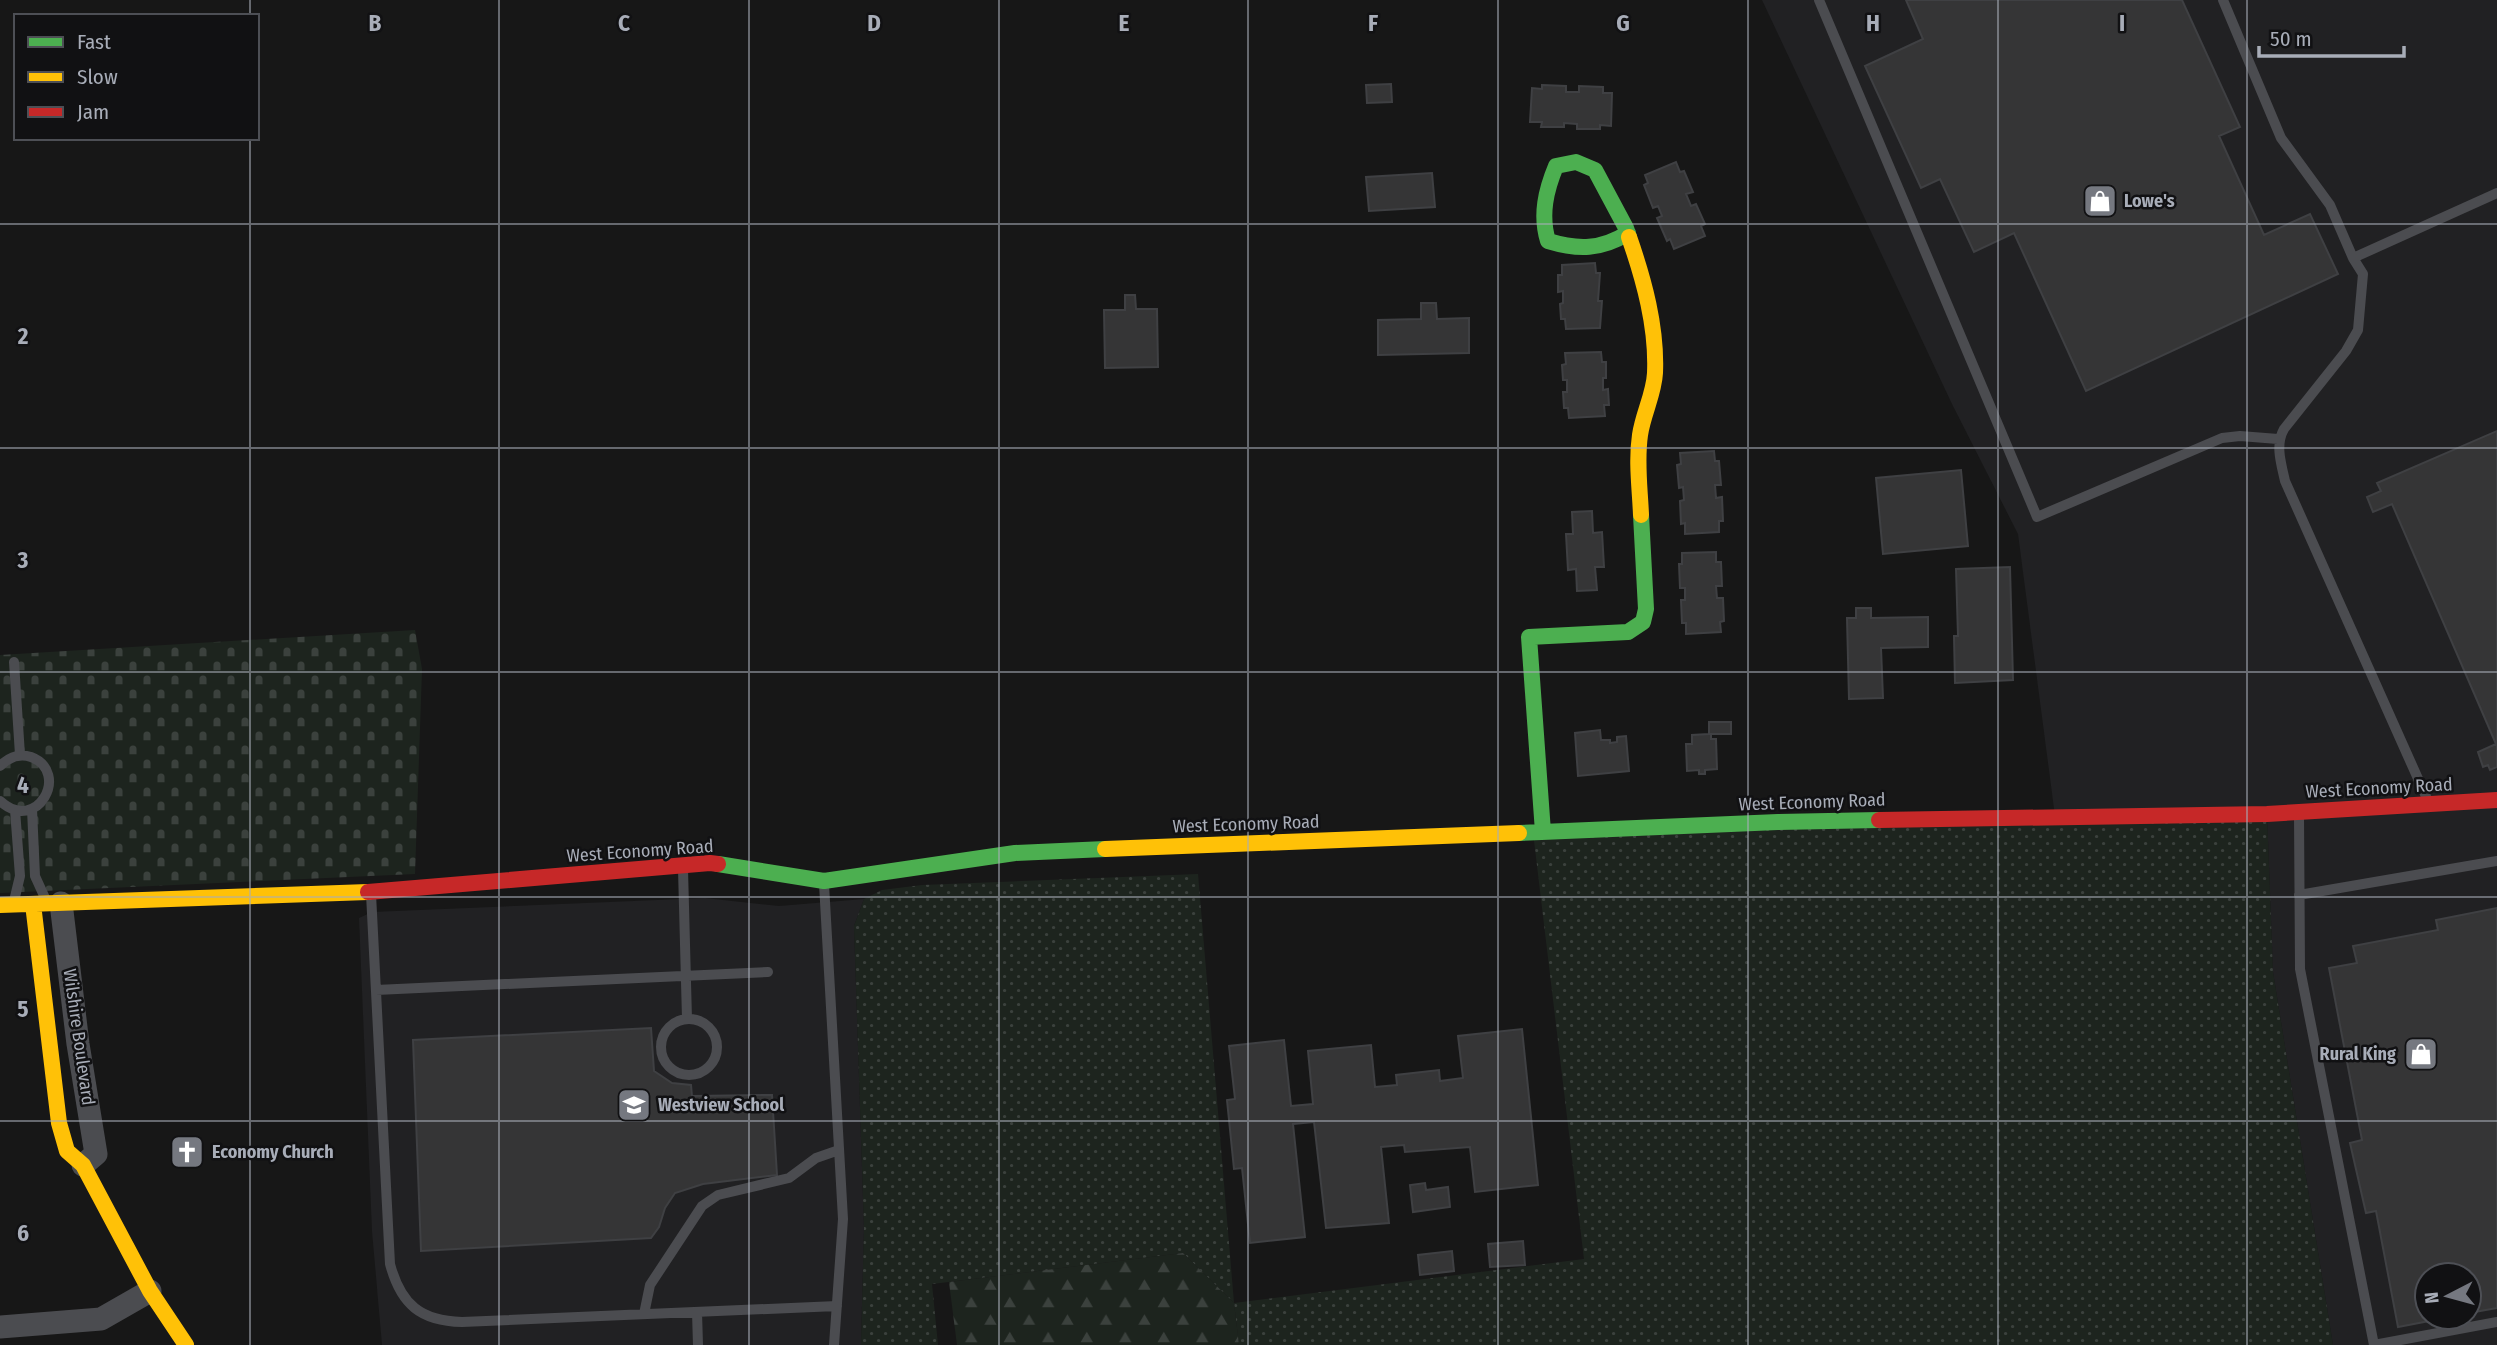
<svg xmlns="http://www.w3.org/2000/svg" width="2497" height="1345" font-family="'Fira Sans Condensed',sans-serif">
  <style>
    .built { fill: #212123; fill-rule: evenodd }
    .grass { fill: url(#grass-dots) }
    .forest { fill: url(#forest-firs) }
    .cemetery { fill: url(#cemetery-stones) }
    .building { fill: #353536; stroke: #3f4043; stroke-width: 2 }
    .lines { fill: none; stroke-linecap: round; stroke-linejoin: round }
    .lane { stroke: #4b4c50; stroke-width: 10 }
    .street { stroke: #4b4c50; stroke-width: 23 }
    .fast { stroke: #4caf50; stroke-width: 16 }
    .slow { stroke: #ffc107; stroke-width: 16 }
    .jam { stroke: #c62828; stroke-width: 16 }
    .grid { fill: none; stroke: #a8adb8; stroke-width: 2; stroke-opacity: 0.55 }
    .labels { text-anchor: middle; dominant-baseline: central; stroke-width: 5; stroke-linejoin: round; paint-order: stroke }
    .poi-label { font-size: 18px; font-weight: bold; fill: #a8adb8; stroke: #111113; text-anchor: start }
    .street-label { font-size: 18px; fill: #a8adb8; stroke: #111113 }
    .grid-label { font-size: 23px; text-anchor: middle; font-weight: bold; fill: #a8adb8; stroke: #111113; stroke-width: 5; stroke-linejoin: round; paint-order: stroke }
  </style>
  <defs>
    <pattern id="grass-dots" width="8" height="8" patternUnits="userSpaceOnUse" patternTransform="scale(1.75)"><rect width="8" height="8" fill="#1d241e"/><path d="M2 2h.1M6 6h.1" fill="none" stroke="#3b413d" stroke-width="1.8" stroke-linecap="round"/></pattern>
    <pattern id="forest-firs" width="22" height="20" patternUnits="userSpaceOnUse" patternTransform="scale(1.75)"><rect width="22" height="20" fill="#1d241e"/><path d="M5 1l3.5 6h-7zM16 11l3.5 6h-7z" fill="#3b413d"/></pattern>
    <pattern id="cemetery-stones" width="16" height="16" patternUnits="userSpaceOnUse" patternTransform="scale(1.75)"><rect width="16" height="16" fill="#1d241e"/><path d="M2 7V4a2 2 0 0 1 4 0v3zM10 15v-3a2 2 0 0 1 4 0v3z" fill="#3b413d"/></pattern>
  </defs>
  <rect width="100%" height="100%" fill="#171717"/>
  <!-- built -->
  <path class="built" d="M1762,0H2497V1345H2333L2273,972L2267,814L2055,816L2018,534L1952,404ZM2427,1275H2469V1317H2427Z
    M705,898L779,906L864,899L854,926L864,1228L861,1345H382L372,1231L359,918L372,912Z"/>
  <!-- grass -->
  <path class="grass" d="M2267,814L2273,972L2333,1345H1239L1234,1303L1183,1253L932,1284L938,1345H861L864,1228L854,926L864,899L882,890L922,885L1198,874L1234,1303L1584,1259L1533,832Z"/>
  <!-- forest -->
  <path class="forest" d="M1183,1253L1234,1303L1239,1345H957L949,1282Z"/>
  <!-- cemetery -->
  <path class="cemetery" d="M415,630L422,669L415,874L0,893V655Z"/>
  <!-- building -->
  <path class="building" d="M1906,0H2182L2240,127L2219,136L2264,235L2310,214L2338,274L2086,391L2014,233L1974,252L1940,179L1921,188L1865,66L1923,39Z
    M1391,84L1392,102L1367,103L1366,85Z
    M1542,85L1566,86V92H1579V86L1603,87V93H1612L1611,126L1600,125V129H1577V124L1564,123V127H1541L1542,122H1530L1532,88L1542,89Z
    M1676,162L1680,172L1684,171L1693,192L1686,194L1691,206L1696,204L1705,224L1701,226L1705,236L1674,249L1670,239L1667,241L1657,218L1662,216L1658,206L1653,208L1644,185L1648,183L1645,175Z
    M1432,173L1435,207L1369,211L1366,177Z
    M1595,263L1596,273H1600L1598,301H1602L1600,328L1566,329L1565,319H1561L1560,304L1563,303V291L1558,292V275H1562V265Z
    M1125,295H1135L1136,309H1157L1158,367L1105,368L1104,310H1125Z
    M1421,303H1436L1437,319L1469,318V353L1378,355V320L1421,319Z
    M1601,352L1602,362H1606V378H1603V390L1608,389L1609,405H1604L1605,416L1569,418L1568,408H1564L1563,392H1567V380H1563L1562,365L1566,364L1565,353Z
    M2497,431V767L2490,770L2488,765L2483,767L2478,752L2496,744L2392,504L2373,512L2367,497L2381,491L2377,483Z
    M1714,451L1715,461H1719L1721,485H1715L1716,498L1722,497L1723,521H1719V532L1685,534V523L1681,524L1680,501L1684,500L1683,487L1679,488L1677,465L1681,464L1680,453Z
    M1961,470L1968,546L1883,554L1876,478Z
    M1592,511L1593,533L1602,532L1604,567H1595L1597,590L1577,591L1576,569L1568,570L1566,534H1573L1572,512Z
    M1716,552V562H1721L1722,586H1716L1717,598H1723L1724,621L1720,622L1721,632L1686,634V623H1682L1681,600H1685V588H1680L1679,564H1682V553Z
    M2010,567L2013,680L1955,683L1954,636H1958L1956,569Z
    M1856,608H1871V618L1928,617V647L1881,648L1883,698L1849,699L1847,618H1856Z
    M1709,722H1731V734H1711V739H1716L1717,769L1705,770V774H1699V770L1687,771L1686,744H1692V735L1709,734Z
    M1600,730L1601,740H1610V743L1617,742V737L1626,736L1629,771L1578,776L1575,733Z
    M2497,908V1308L2469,1313V1275H2427V1317H2450L2398,1327L2376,1211L2366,1213L2350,1143L2362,1140L2329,968L2357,963L2353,946L2438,930L2436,920Z
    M651,1028L654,1071L672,1083L691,1085L692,1096L772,1095L777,1175L703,1184L675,1193L665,1208L659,1227L651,1238L421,1251L413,1040Z
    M1522,1029L1538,1185L1475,1192L1470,1147L1405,1152L1404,1145L1381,1147L1389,1223L1326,1228L1314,1122L1293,1124L1305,1237L1250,1243L1242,1168L1234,1169L1227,1100L1235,1099L1229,1046L1284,1040L1291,1106L1313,1104L1308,1051L1371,1045L1375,1087L1397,1085L1396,1075L1439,1070L1440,1081L1463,1078L1458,1036Z
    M1425,1183L1426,1190L1448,1187L1450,1207L1413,1212L1410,1185Z
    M1523,1241L1525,1265L1490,1267L1488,1244Z
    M1452,1251L1454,1271L1420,1275L1418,1255Z"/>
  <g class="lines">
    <!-- lane -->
    <path class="lane" d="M1819,0L2037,517L2222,438L2240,436L2278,439
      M2223,0L2281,138L2330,205L2353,258L2497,193
      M2353,258L2363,274L2358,330L2346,351L2284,429C2275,445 2281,463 2285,481L2428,801
      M14,662L20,755
      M0,766C9,757 19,753 31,757C71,772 37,835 0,801
      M32,809L35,876L45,898
      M2299,815L2300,969L2374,1345L2497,1322
      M683,869L687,1019
      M824,884L843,1219L834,1345
      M371,894L390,1264C401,1305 421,1321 462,1322L837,1306
      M2299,895L2497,861
      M14,901L20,876L15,810
      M376,990L768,972
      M661 1047a28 28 0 1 1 56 0a28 28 0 1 1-56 0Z
      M697,1312L698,1345
      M644,1314L650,1285L702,1206L718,1195L789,1178L816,1158L839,1150"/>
    <!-- street -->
    <path class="street" d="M61,903L78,1044L96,1154L83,1165
      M0,1327L101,1319L150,1291"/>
    <!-- fast -->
    <path class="fast" d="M1628,233C1601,250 1578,250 1548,241C1540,215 1546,190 1556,166L1576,162L1595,170L1626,228L1629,237
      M1543,832L1529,637L1628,632L1643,622L1646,609L1641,515
      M1519,833L1778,822L1879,820
      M718,864L824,881L1015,853L1105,849"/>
    <!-- slow -->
    <path class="slow" d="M1629,237C1644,280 1657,327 1655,373C1654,394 1643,414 1640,435C1636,462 1640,489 1641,515
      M1105,849L1519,833
      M33,904L59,1123L67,1151L83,1165L150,1291L186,1345
      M0,905L368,892"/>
    <!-- jam -->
    <path class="jam" d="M1879,820L2267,814L2497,800
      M368,892L710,863L718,864"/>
  </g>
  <!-- grid -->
  <path class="grid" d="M250,0V16M499,0V1345M749,0V1345M999,0V1345M1248,0V1345M1498,0V1345M1748,0V1345M1998,0V1345M2247,0V1345M250,138V1345M0,224H2497M0,448H2497M0,672H2497M0,897H2497M0,1121H2497"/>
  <!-- icons -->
  <defs>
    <symbol id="shop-square" viewBox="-11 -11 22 22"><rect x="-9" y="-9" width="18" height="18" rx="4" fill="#757880" stroke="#111113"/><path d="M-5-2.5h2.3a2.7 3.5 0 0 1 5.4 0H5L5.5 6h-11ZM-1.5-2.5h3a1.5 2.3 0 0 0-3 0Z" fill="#fff"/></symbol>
    <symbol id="school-square" viewBox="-11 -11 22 22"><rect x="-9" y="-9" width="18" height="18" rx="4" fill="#757880" stroke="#111113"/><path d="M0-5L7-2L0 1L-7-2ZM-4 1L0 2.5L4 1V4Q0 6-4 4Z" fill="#fff"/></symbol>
    <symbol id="church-square" viewBox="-11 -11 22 22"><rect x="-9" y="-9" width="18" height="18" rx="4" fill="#757880" stroke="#111113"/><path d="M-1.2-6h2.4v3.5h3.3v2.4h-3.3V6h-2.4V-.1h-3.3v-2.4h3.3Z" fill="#fff"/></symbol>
  </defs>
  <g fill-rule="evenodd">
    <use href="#shop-square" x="2081" y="182" width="38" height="38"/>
    <use href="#shop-square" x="2402" y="1035" width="38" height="38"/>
    <use href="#school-square" x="615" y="1086" width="38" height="38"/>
    <use href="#church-square" x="168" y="1133" width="38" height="38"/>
  </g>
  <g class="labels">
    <!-- poi labels -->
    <g class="poi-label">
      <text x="2124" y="201">Lowe's</text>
      <text x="2396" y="1054" text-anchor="end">Rural King</text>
      <text x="658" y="1105">Westview School</text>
      <text x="212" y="1152">Economy Church</text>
    </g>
    <!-- street labels -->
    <g class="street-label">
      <text transform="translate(2379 788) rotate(-3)">West Economy Road</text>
      <text transform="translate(1812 802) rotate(-2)">West Economy Road</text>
      <text transform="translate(1246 824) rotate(-2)">West Economy Road</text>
      <text transform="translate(640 851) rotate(-4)">West Economy Road</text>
      <text transform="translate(79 1037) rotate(82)">Wilshire Boulevard</text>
    </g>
  </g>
  <g class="grid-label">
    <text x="375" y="31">B</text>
    <text x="624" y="31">C</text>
    <text x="874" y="31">D</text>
    <text x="1124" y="31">E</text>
    <text x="1373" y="31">F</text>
    <text x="1623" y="31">G</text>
    <text x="1873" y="31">H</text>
    <text x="2122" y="31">I</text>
    <text x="23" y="344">2</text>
    <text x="23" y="568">3</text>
    <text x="23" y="793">4</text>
    <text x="23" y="1017">5</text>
    <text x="23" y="1241">6</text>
  </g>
  <!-- legend -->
  <rect x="14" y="14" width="245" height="126" fill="#111113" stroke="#4d4f55" stroke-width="2"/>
  <rect x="28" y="37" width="35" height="10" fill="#4caf50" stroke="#4d4f55" stroke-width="2"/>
  <text x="77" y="49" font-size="21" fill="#a8adb8">Fast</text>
  <rect x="28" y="72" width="35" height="10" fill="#ffc107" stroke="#4d4f55" stroke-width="2"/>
  <text x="77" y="84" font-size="21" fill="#a8adb8">Slow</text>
  <rect x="28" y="107" width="35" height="10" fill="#c62828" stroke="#4d4f55" stroke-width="2"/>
  <text x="77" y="119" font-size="21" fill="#a8adb8">Jam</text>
  <!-- north arrow -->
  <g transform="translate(2448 1296) rotate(264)"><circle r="33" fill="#111113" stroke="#4d4f55" stroke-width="2"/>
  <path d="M0-5L12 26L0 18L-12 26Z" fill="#757880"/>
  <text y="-10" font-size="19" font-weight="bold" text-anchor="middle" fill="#a8adb8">N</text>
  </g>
  <!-- scale -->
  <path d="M2259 46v10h145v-10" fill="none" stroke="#a8adb8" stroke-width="3.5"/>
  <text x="2270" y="46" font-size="21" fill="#a8adb8" stroke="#111113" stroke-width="5" paint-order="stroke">50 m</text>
</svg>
